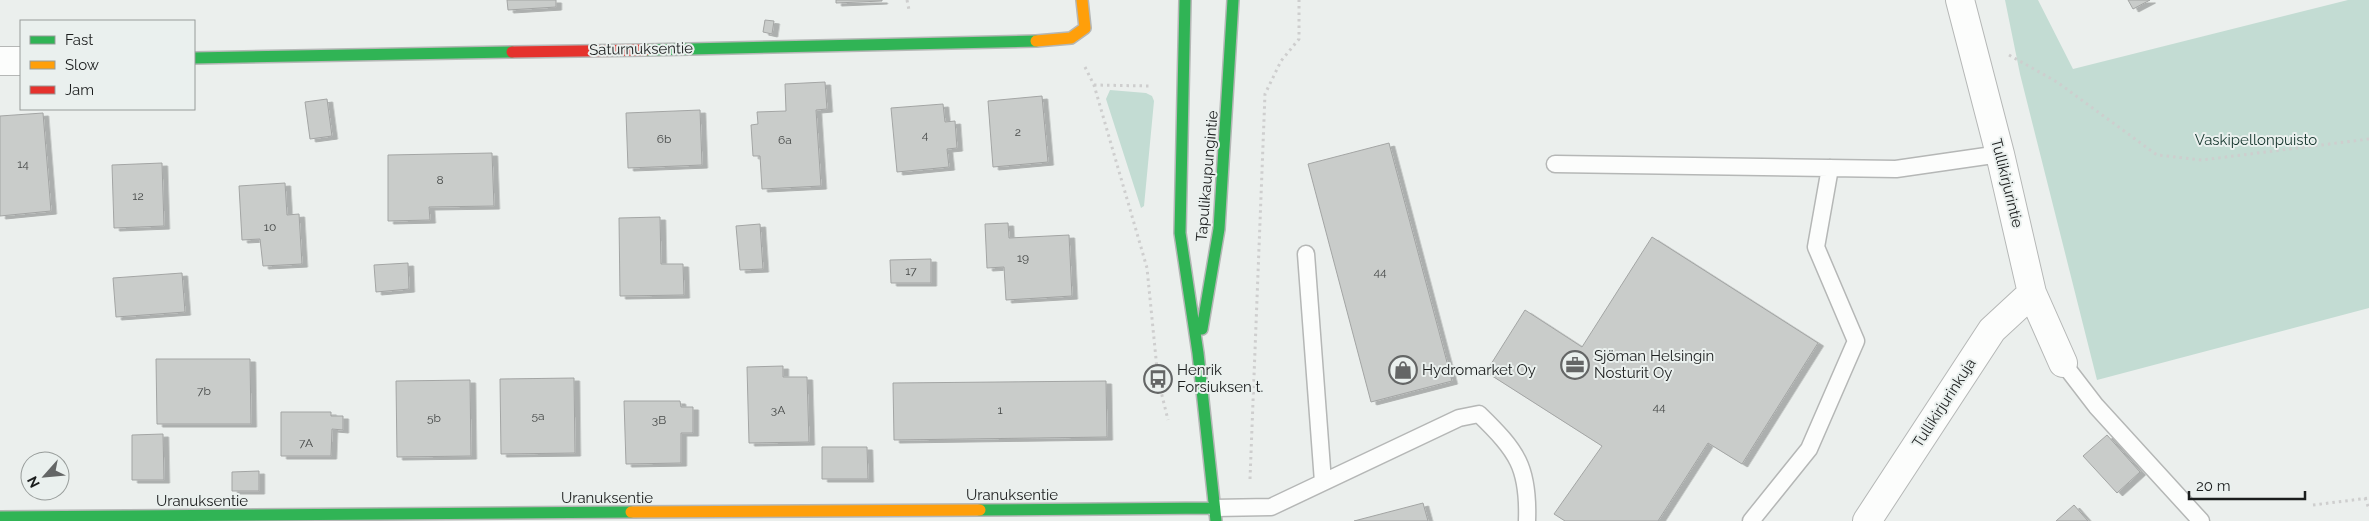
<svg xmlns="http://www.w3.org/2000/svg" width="2369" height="521" font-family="Raleway,sans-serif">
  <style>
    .green { fill: #c3dcd3 }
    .building { fill: #c9ccca; stroke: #a3a5a4; filter: url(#shadow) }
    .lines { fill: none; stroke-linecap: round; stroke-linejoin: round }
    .lane-casing { stroke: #b5b7b6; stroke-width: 19 }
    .street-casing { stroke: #b5b7b6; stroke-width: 30 }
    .fast-casing { stroke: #b5b7b6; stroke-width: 14 }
    .slow-casing { stroke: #b5b7b6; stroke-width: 14 }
    .jam-casing { stroke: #b5b7b6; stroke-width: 14 }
    .path { stroke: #cecece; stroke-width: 3; stroke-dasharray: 2.5 4; stroke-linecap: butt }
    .lane { stroke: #fcfdfc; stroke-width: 16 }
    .street { stroke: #fcfdfc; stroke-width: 28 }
    .fast { stroke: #30b455; stroke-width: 11 }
    .slow { stroke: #ff9f0a; stroke-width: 11 }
    .jam { stroke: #e5322d; stroke-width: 11 }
    .labels { text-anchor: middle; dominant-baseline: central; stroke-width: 4; stroke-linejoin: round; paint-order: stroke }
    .number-label { font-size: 12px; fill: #464948 }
    .street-label { font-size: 15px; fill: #1b1d1d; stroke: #eaf0ee }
    .park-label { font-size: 15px; fill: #16372e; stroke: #eaf0ee }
    .poi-label { font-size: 15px; fill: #1b1d1d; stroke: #eaf0ee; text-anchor: start }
  </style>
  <defs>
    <filter id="shadow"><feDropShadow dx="5.5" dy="3" stdDeviation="0" flood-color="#0004"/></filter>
  </defs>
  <rect width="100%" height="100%" fill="#ebefed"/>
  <!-- green -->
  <path class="green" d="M2005,0H2038L2073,69L2348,0H2369V308L2097,380L2020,74Z
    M1110,90L1146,93L1152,96L1154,101L1144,206L1141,208L1106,99Z"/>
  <!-- building -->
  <path class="building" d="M507,0H556V7L508,10Z
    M836,0H882V1L836,3Z
    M2128,0H2150L2133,9Z
    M765,20L774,21L772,34L763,32Z
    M825,82L827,109L816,110L821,186L762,189L760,156H753L751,125L758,124L757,112L786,111L785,84Z
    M1042,96L1048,162L993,167L988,101Z
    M327,99L332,136L310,139L305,102Z
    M943,104L945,122L955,121L957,148L947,149L949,167L897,172L891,108Z
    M700,110L702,165L628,168L626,113Z
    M43,113L51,211L0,216V116Z
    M1389,143L1452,381L1371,402L1308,164Z
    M492,153L494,206L429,207L430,220L388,221V155Z
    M162,163L164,226L114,228L112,165Z
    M285,183L287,215L299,214L302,264L263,266L260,239L242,240L239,186Z
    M660,217L661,264H683L684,295L620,296L619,218Z
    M1008,223L1009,238L1069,235L1072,296L1006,300L1004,267L987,268L985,224Z
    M760,224L763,269L740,270L736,226Z
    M1652,237L1818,343L1742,464L1708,443L1658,521H1565L1554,514L1602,446L1486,372L1525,310L1582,347Z
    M931,259V283H891L890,260Z
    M408,263L409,289L376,292L374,265Z
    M182,273L185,312L116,317L113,278Z
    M156,359H250L251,424H157Z
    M783,366V377H807L809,442L749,443L747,367Z
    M574,378L575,453L501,454L500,379Z
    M470,380L471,456L397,457L396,381Z
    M1106,381L1107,437L894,440L893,383Z
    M624,401H680L681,407H693V433H681V463L626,464Z
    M281,412H331V416H343V430L332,429L331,456H281Z
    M163,434L164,480H132V435Z
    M2107,435L2140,472L2117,493L2083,456Z
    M822,447H867L868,479H822Z
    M259,471V491H232V472Z
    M1423,503L1428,521H1354Z
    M2074,505L2088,521H2056Z"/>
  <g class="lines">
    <defs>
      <path id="lane" d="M1555,164L1896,169L2000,154
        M1306,254L1323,482
        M2063,363L2096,406L2201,521
        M1214,508L1271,507L1459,418L1479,414C1517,451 1529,467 1527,521
        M1751,521L1809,449L1856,341L1816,247L1830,168"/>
      <path id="street" d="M1960,0L2000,154L2032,293L2063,363
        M0,61H21
        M1867,521L1992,330L2032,293"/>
      <path id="fast" d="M1185,0L1180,233L1198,353L1216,521
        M646,50L1036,41
        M194,58L512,52
        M1202,329L1219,229L1233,0
        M980,510L1214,508
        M0,517L631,512"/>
      <path id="slow" d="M1036,41L1071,38L1085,28L1082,0
        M631,512L980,510"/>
      <path id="jam" d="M512,52L646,50"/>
    </defs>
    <!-- lane casing -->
    <use href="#lane" class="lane-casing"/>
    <!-- street casing -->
    <use href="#street" class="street-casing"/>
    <!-- fast casing -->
    <use href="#fast" class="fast-casing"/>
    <!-- slow casing -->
    <use href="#slow" class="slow-casing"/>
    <!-- jam casing -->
    <use href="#jam" class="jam-casing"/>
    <!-- path -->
    <path class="path" d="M907,0L909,10
      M2009,55L2057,82L2157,155L2202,160L2369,139
      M1085,67L1094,85L1147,268L1158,379L1168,420
      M1094,85L1149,86
      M1250,479L1265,94L1281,61L1299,39V0
      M2365,498L2369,509
      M2313,505L2369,498"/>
    <!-- lane -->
    <use href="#lane" class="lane"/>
    <!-- street -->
    <use href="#street" class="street"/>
    <!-- fast -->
    <use href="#fast" class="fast"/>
    <!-- slow -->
    <use href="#slow" class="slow"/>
    <!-- jam -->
    <use href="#jam" class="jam"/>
  </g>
  <!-- icons -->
  <defs>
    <symbol id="office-ring" viewBox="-11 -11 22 22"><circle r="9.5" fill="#eaf0ee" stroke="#646666" stroke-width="1.5"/><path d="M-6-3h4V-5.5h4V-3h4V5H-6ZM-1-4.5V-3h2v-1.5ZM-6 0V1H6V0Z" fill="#646666"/></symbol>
    <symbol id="shop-ring" viewBox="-11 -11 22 22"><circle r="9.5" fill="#eaf0ee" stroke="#646666" stroke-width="1.5"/><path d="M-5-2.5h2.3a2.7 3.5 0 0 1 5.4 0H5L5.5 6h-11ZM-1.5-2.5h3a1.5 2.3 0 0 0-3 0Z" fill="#646666"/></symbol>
    <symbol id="bus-ring" viewBox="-11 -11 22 22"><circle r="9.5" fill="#eaf0ee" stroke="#646666" stroke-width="1.5"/><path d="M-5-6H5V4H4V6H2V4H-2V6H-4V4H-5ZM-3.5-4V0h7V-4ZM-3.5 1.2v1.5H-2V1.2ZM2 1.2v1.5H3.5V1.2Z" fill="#646666"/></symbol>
  </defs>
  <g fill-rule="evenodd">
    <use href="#office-ring" x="1559" y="349" width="32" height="32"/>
    <use href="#shop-ring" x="1387" y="354" width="32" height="32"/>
    <use href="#bus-ring" x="1142" y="363" width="32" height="32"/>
  </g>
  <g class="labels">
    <!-- number labels -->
    <g class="number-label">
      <text x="1018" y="132">2</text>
      <text x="925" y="135">4</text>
      <text x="664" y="139">6b</text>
      <text x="785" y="140">6a</text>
      <text x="23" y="164">14</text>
      <text x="440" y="180">8</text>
      <text x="138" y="196">12</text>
      <text x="270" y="227">10</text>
      <text x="1023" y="258">19</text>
      <text x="911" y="271">17</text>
      <text x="1380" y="272">44</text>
      <text x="204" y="391">7b</text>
      <text x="1659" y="407">44</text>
      <text x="778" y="410">3A</text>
      <text x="1000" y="410">1</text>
      <text x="538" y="416">5a</text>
      <text x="434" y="418">5b</text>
      <text x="659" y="420">3B</text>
      <text x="306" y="443">7A</text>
    </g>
    <!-- street labels -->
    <g class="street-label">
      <text transform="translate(641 49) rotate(-1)">Saturnuksentie</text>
      <text transform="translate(1207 176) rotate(-85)">Tapulikaupungintie</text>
      <text transform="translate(2007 183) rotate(76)">Tullikirjurintie</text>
      <text transform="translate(1944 403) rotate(-57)">Tullikirjurinkuja</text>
      <text x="1012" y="495">Uranuksentie</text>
      <text x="607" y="498">Uranuksentie</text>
      <text x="202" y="501">Uranuksentie</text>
    </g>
    <!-- park labels -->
    <g class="park-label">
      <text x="2256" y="140">Vaskipellonpuisto</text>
    </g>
    <!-- poi labels -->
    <g class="poi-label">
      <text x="1594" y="356">Sjöman Helsingin<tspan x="1594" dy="17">Nosturit Oy</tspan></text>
      <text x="1177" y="370">Henrik<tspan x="1177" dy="17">Forsiuksen t.</tspan></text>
      <text x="1422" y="370">Hydromarket Oy</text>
    </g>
  </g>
  <!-- legend -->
  <rect x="20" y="20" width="175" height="90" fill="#eaf0ee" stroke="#979c9a"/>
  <rect x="30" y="36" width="25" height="8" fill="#30b455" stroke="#979c9a"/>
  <text x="65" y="45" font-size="15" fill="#1b1d1d">Fast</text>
  <rect x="30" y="61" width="25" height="8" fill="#ff9f0a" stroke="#979c9a"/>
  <text x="65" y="70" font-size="15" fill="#1b1d1d">Slow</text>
  <rect x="30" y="86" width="25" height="8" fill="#e5322d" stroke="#979c9a"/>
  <text x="65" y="95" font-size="15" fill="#1b1d1d">Jam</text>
  <!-- north arrow -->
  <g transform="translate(45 476) rotate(243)"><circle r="24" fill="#eaf0ee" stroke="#979c9a"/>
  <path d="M0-4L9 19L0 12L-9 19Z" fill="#646666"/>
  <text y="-8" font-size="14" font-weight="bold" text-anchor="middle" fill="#1b1d1d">N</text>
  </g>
  <!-- scale -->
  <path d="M2189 491v8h116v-8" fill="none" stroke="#1b1d1d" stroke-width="2.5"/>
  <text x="2196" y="491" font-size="15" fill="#1b1d1d" stroke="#eaf0ee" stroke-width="4" paint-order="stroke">20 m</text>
</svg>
